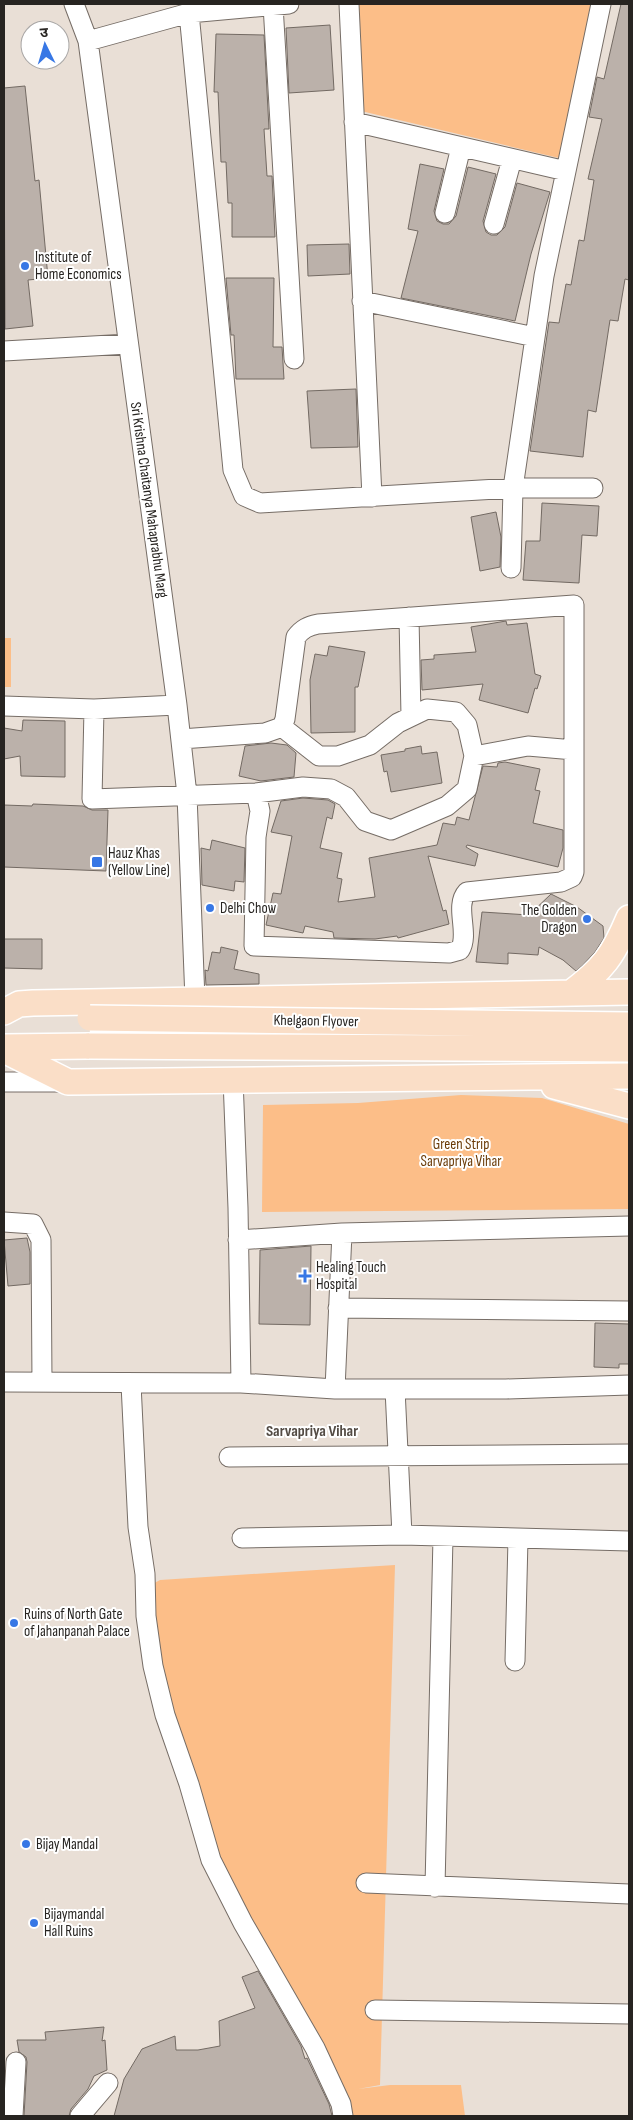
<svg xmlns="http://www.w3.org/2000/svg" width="633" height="2120" font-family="'Sofia Sans Condensed','Noto Sans Devanagari',sans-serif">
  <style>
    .green { fill: #fcbe88 }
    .building { fill: #bbb1aa; stroke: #736a63 }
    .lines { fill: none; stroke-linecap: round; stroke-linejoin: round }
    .minor-casing { stroke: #766d66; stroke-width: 21 }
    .major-casing { stroke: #fff; stroke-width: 28 }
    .minor { stroke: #fff; stroke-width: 19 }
    .major { stroke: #fadec7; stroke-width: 25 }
    .major-bridge-casing { stroke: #fff; stroke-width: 28; stroke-linecap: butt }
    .major-bridge { stroke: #fadec7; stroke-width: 25 }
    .poi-dot { fill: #3777e5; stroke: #fff; stroke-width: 2 }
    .labels { text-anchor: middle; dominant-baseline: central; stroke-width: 4; stroke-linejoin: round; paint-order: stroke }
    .poi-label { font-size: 15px; fill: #272421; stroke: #fff; text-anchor: start }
    .street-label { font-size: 15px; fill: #272421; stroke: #fff }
    .park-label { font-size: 15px; fill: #6b3c09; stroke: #fff }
    .neighbourhood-label { font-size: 16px; font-weight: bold; fill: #534b44; stroke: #fff }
  </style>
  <rect width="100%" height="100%" fill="#e9dfd6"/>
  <!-- green -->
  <path class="green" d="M357,4H594L559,158L361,111Z
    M4,638H11V687H4Z
    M461,1095L542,1098L629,1124V1209L262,1212L263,1105L358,1103Z
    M395,1565L380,2085L358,2089L390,2085H461L465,2116H342L243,1923L165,1715L145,1588L160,1580Z"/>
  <!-- building -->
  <path class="building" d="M621,4H629V280L625,279L618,321L610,320L596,412L588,410L583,457L530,451L549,322L559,323L566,284L571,285L579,240L584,241L594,180L588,179L602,119L589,117L597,77L604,79Z
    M330,25L334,90L289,93L286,28Z
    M216,34L264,35L269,129H264L267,176H272L275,237H232V203H228L226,162H221L218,92H214Z
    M25,86L35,181L39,180L48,278L28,280L33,326L5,329L4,88Z
    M420,164L444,169L434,211L437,221L443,224H449L456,216L468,167L496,174L483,221L486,232L491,235H497L505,227L517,183L550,192L531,254L515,321L401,298L418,231L408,229Z
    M349,244L350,274L308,276L307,245Z
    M226,278H274L273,347H282L284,379H236L234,335H231Z
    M356,389L358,447L311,448L307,391Z
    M542,503L599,506L597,536L582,535L579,583L523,580L526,541H540Z
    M496,512L501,537L500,567L480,571L471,517Z
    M506,621L507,625L527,623L535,674L541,676L537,689L535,688L528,713L479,700L483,684L422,690L421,660L434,659V655L476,652L471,627Z
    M329,646L365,652L358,687H355V732L311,733L310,680L315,654L327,656Z
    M23,720L65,721V777L21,776L20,756L4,759V728L22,731Z
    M271,743L287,745L296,753L294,777L261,781L239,776L245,746Z
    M421,746L422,754L437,752L442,783L391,792L387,771L384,772L381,755L405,751V749Z
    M505,762L540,769L535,790L540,791L533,823L563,830V848L558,867L467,845L466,847L478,854L475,866L428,856L443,911L446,910L449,924L398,938L397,936L375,939L334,938L333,932L305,926L303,933L266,925L273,893L281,894L292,836L271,832L281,801L303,798L328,800L335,804L332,819L327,817L320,848L342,853L337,878L342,879L338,902L375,897L369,858L437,845L443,823L455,825L457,817L469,820L483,766L497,767L498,763Z
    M33,804L83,806L92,810H108L106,871L4,867V805L32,806Z
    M212,840L245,848L244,882L235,881L234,891L202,885L201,848L210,850Z
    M551,894L577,907L603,926L604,938L595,952L582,966L576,971L563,960L539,947L538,955L508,953V964L476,962L482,912L529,915Z
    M4,939H42V969L4,968Z
    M221,947L238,951L234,969L259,974V984L206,985L205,970L208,971L212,952L220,953Z
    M27,1238L30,1252V1284L8,1286L4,1240Z
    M311,1246L310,1325L259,1324L260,1250Z
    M595,1323L629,1324V1364H619V1368L594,1367Z
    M258,1971L301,2046L305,2059L307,2058L329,2104L332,2116H114L124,2079L142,2049L175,2036L176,2050H198L220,2046L219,2021L255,2008L242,1977Z
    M104,2027L102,2041L105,2040L107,2070L94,2076L88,2089L71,2109L69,2116H24L27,2062L26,2057L19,2052L17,2040H46L45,2032Z"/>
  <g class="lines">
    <defs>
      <path id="minor" d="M74,4L88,41L177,705L187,795L195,1000
        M349,4L372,497
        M273,5L294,359
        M189,13L233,470L244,496L260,503L513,488H593
        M88,41L189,13L289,4
        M354,122L566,171
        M445,213L461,147
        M494,224L512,159
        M362,301L535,337
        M4,351L128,344
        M511,568L513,488L544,276L601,4
        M409,617L411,716
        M4,706L94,709L177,705
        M94,709L92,799L256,793L303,787L331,789L346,797L365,821L391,830L447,806L467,789L474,756L467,725L456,712L427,709L398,723L370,745L338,756H319L282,727
        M181,739L265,733L282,727L285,719L296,637C302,629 308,626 318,624L574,605V872L572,877L561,882L467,892C454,906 470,934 460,950L449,953L254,946L256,837L260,811L256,793
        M474,756L528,746L574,750
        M233,1079L238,1208L241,1383
        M4,1082H64
        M4,1222L33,1224L41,1240L42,1382
        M238,1240L342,1233L629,1226
        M338,1308L629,1311
        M4,1382L241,1383L335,1389H506L629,1385
        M131,1384L138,1527L145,1574L146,1616L153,1666L165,1715L189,1784L211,1860L243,1923L315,2048L341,2104L343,2116
        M335,1389L342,1233
        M395,1389L402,1535
        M229,1457L629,1454
        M242,1538L402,1535L629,1541
        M515,1661L518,1539
        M366,1883L629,1894
        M435,1887L443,1537
        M375,2010L629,2014
        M13,2116L16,2062
        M80,2116L108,2083"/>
      <path id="major" d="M571,993C603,969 613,956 629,918
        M4,1012L19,1004L33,1003L629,992
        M4,1047L89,1046
        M4,1050L68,1082L629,1076
        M554,1086L629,1106"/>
    </defs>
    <!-- minor casing -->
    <use href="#minor" class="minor-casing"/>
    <!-- major casing -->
    <use href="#major" class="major-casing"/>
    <!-- minor -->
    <use href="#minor" class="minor"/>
    <!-- major -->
    <use href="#major" class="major"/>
    <defs>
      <path id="major-bridge" d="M90,1018L629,1025
        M89,1046L629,1049"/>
    </defs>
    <!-- major-bridge casing -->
    <use href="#major-bridge" class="major-bridge-casing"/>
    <!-- major-bridge -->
    <use href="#major-bridge" class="major-bridge"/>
  </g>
  <!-- markers -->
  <g class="poi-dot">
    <circle cx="25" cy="266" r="5"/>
    <rect x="91" y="856" width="12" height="12" rx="2.5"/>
    <circle cx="210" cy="908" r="5"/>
    <circle cx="587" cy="919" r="5"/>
    <path d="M302.5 1268.5h5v5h5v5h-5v5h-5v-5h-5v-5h5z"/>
    <circle cx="14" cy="1623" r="5"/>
    <circle cx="26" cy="1844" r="5"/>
    <circle cx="34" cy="1923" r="5"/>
  </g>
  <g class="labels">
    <!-- poi labels -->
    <g class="poi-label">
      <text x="35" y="257">Institute of<tspan x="35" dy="17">Home Economics</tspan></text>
      <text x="108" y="853">Hauz Khas<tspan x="108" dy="17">(Yellow Line)</tspan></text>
      <text x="220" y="908">Delhi Chow</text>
      <text x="577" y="910" text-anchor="end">The Golden<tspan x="577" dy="17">Dragon</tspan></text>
      <text x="316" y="1267">Healing Touch<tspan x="316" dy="17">Hospital</tspan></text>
      <text x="24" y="1614">Ruins of North Gate<tspan x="24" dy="17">of Jahanpanah Palace</tspan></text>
      <text x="36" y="1844">Bijay Mandal</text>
      <text x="44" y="1914">Bijaymandal<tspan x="44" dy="17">Hall Ruins</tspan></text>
    </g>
    <!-- street labels -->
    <g class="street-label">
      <text transform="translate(149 500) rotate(82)">Sri Krishna Chaitanya Mahaprabhu Marg</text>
      <text transform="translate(316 1021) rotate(1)">Khelgaon Flyover</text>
    </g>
    <!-- park labels -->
    <g class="park-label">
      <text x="461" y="1144">Green Strip<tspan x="461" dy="17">Sarvapriya Vihar</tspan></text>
    </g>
    <!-- neighbourhood labels -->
    <g class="neighbourhood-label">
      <text x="312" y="1431">Sarvapriya Vihar</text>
    </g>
  </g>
  <!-- border -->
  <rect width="633" height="2120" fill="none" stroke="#272421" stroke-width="10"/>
  <!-- north arrow -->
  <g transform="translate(45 45) rotate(355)"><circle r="24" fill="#ffffff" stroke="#a9a7a6"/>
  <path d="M0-4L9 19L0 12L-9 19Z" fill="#3777e5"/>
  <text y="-8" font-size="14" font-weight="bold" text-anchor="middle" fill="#272421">उ</text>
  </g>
</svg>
